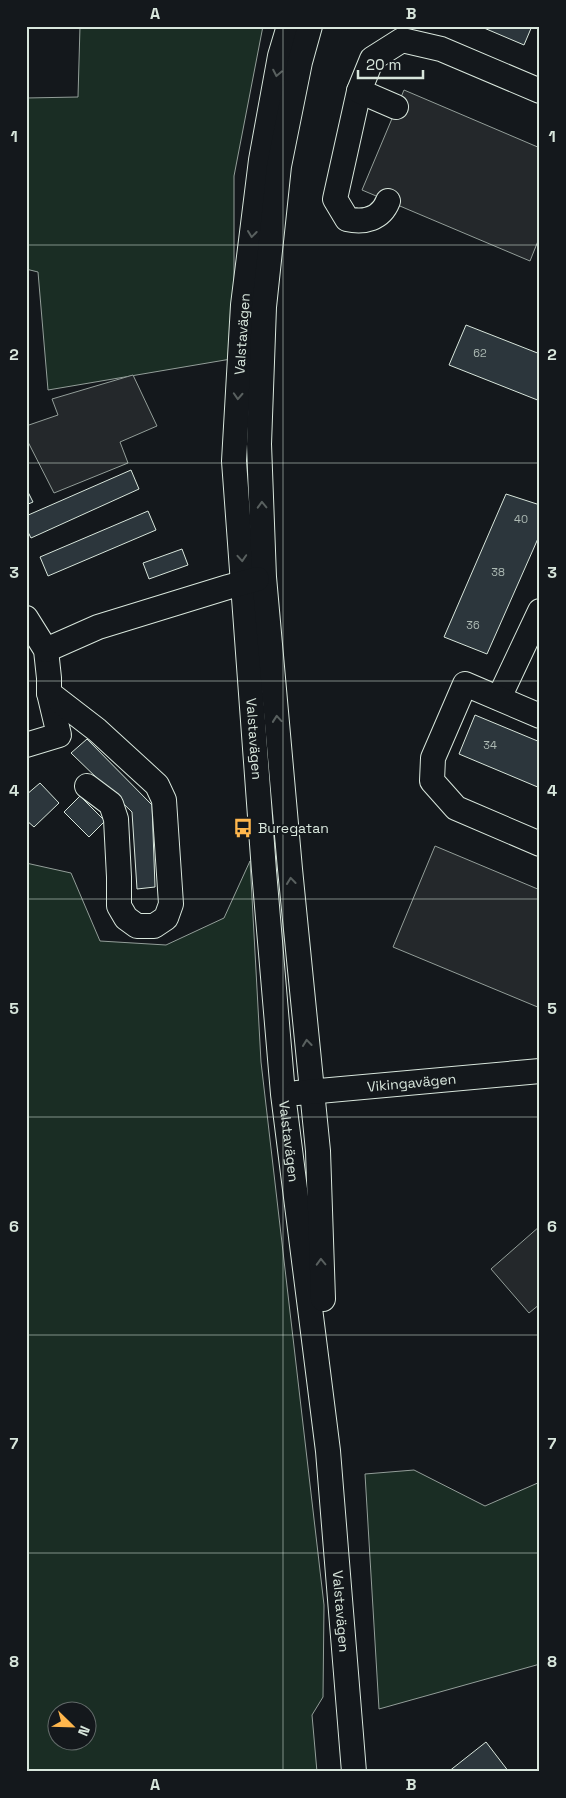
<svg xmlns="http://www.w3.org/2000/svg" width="566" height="1798" font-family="'Space Grotesk',sans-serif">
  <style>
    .green { fill: #1a2d24; stroke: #939e99; fill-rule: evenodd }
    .parking { fill: #24282b; stroke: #939e99 }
    .building { fill: #2c363c; stroke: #d8e6dc }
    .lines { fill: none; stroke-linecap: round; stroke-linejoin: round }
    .minor-casing { stroke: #d8e6dc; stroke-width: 26 }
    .minor { stroke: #14181c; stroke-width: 24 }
    .oneway { stroke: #59605f }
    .grid { fill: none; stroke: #d8e6dc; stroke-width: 1; stroke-opacity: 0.55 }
    .labels { text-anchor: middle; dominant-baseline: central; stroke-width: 4; stroke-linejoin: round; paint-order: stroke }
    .number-label { font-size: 11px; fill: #adbab4 }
    .street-label { font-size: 14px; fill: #d8e6dc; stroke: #14181c }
    .poi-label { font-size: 14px; fill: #d8e6dc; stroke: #14181c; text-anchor: start }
    .neatline { fill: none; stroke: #d8e6dc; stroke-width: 2 }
    .grid-label { font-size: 16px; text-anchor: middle; font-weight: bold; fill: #d8e6dc }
  </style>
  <rect width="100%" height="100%" fill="#14181c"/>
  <!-- green -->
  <path class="green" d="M80,26H263L234,176V294L231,359L48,390L38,272L26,269V98L78,97Z
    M250,861L261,1062L324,1605L323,1697L312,1715L317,1772H26V863L71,873L100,941L166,945L224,918ZM88,1710V1740H58V1710Z
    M414,1470L485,1506L540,1482V1664L379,1709L365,1474Z"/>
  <!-- parking -->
  <path class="parking" d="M404,90L540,148V236L530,261L362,190Z
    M133,375L157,426L120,442L128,463L54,493L26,438V426L58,415L52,399Z
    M435,846L540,890V1008L393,947Z
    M540,1226V1304L529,1313L491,1269Z"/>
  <!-- building -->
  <path class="building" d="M484,26H532L524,45L484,28Z
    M466,325L540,354V401L449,365Z
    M131,470L139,489L31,538L26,528V516Z
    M26,488L33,502L26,505Z
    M506,494L540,505V534L487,654L444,637Z
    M148,511L156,530L48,576L40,557Z
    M182,549L188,565L149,579L143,563Z
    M475,715L540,742V788L459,754Z
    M87,739L152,805L155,887L137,889L132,812L71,753Z
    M40,783L59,803L34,827L26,820V795Z
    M80,796L105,821L89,837L64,812Z
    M486,1742L509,1772H448Z"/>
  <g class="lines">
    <defs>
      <g id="minor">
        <path id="s1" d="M289,26L280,56L261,160L243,305L234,461L264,871L283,1094L328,1451L354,1772"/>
        <path d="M310,26L300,62L279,166L264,307L259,444L264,577L290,869L318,1151L323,1299"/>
        <path d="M359,91L335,199L347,219C364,223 381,219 388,201"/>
        <path d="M396,107L359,91L372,59L402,40L441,49L540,91"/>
        <path d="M26,618L46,650L49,678V693L59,735L26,745"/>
        <path d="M46,650L98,627L228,587L257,579"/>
        <path d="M49,693L97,730L157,785L164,800L171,904L166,918L154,926H137L126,918L119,906V877L116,819L111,804L87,786"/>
        <path d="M499,698L540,611"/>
        <path d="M540,716L465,684L433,758L432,781L456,808L540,844"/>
        <path id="s2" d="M297,1093L540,1071"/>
      </g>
    </defs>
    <!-- minor casing -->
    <use href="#minor" class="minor-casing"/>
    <!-- minor -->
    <use href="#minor" class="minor"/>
  </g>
  <!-- one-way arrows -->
  <defs><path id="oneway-chevron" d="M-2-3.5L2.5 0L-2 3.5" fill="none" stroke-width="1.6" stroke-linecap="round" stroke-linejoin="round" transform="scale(1.25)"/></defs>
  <g class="oneway">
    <use href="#oneway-chevron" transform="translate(277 73) rotate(101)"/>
    <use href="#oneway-chevron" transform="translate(252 234) rotate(97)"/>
    <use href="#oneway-chevron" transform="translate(238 396) rotate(93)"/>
    <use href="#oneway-chevron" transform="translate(262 505) rotate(-92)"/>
    <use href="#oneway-chevron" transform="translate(242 558) rotate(86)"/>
    <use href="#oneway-chevron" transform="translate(277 719) rotate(-95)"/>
    <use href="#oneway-chevron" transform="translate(291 881) rotate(-96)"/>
    <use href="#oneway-chevron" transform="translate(307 1043) rotate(-96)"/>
    <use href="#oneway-chevron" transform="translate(321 1262) rotate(-92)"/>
  </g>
  <!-- grid -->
  <path class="grid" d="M283,26V1772M26,245H540M26,463H540M26,681H540M26,899H540M26,1117H540M26,1335H540M26,1553H540"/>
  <!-- icons -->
  <defs>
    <symbol id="bus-bare" viewBox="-9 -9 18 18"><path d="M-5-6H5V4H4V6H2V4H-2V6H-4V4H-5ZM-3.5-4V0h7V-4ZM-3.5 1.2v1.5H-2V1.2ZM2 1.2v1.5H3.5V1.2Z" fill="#ffb74d" stroke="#14181c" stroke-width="2.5" paint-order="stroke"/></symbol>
  </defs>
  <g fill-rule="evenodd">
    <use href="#bus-bare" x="229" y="814" width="28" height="28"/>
  </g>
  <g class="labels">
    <!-- number labels -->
    <g class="number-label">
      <text x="480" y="353">62</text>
      <text x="521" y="519">40</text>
      <text x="498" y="572">38</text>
      <text x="473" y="625">36</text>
      <text x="490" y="745">34</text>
    </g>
    <!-- street labels -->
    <g class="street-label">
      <text transform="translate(242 334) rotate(-86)">Valstavägen</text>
      <text stroke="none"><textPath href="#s1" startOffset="718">Valstavägen</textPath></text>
      <text stroke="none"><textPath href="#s2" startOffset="115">Vikingavägen</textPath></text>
      <text stroke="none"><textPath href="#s1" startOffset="1122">Valstavägen</textPath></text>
      <text stroke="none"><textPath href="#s1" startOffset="1595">Valstavägen</textPath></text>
    </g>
    <!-- poi labels -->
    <g class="poi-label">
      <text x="258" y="828">Buregatan</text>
    </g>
  </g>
  <!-- border -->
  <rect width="566" height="1798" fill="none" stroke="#14181c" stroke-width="55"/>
  <!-- north arrow -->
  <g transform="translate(72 1726) rotate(113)"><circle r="24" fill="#14181c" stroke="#626a69"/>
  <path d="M0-4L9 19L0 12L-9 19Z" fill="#ffb74d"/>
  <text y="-8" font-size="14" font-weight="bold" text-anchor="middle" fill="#d8e6dc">N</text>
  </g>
  <!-- scale -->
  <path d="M358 70v8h65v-8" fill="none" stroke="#d8e6dc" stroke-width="2.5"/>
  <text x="366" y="70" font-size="15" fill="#d8e6dc" stroke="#14181c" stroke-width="4" paint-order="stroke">20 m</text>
  <rect x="28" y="28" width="510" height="1742" class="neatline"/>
  <g class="grid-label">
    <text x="155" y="19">A</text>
    <text x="411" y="19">B</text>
    <text x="14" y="142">1</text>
    <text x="552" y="142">1</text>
    <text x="14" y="360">2</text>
    <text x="552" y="360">2</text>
    <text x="14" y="578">3</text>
    <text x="552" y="578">3</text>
    <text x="14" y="796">4</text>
    <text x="552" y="796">4</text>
    <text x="14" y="1014">5</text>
    <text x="552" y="1014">5</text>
    <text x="14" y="1232">6</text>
    <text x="552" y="1232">6</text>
    <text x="14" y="1449">7</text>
    <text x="552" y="1449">7</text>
    <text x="14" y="1667">8</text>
    <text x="552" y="1667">8</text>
    <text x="155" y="1790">A</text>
    <text x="411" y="1790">B</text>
  </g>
</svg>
